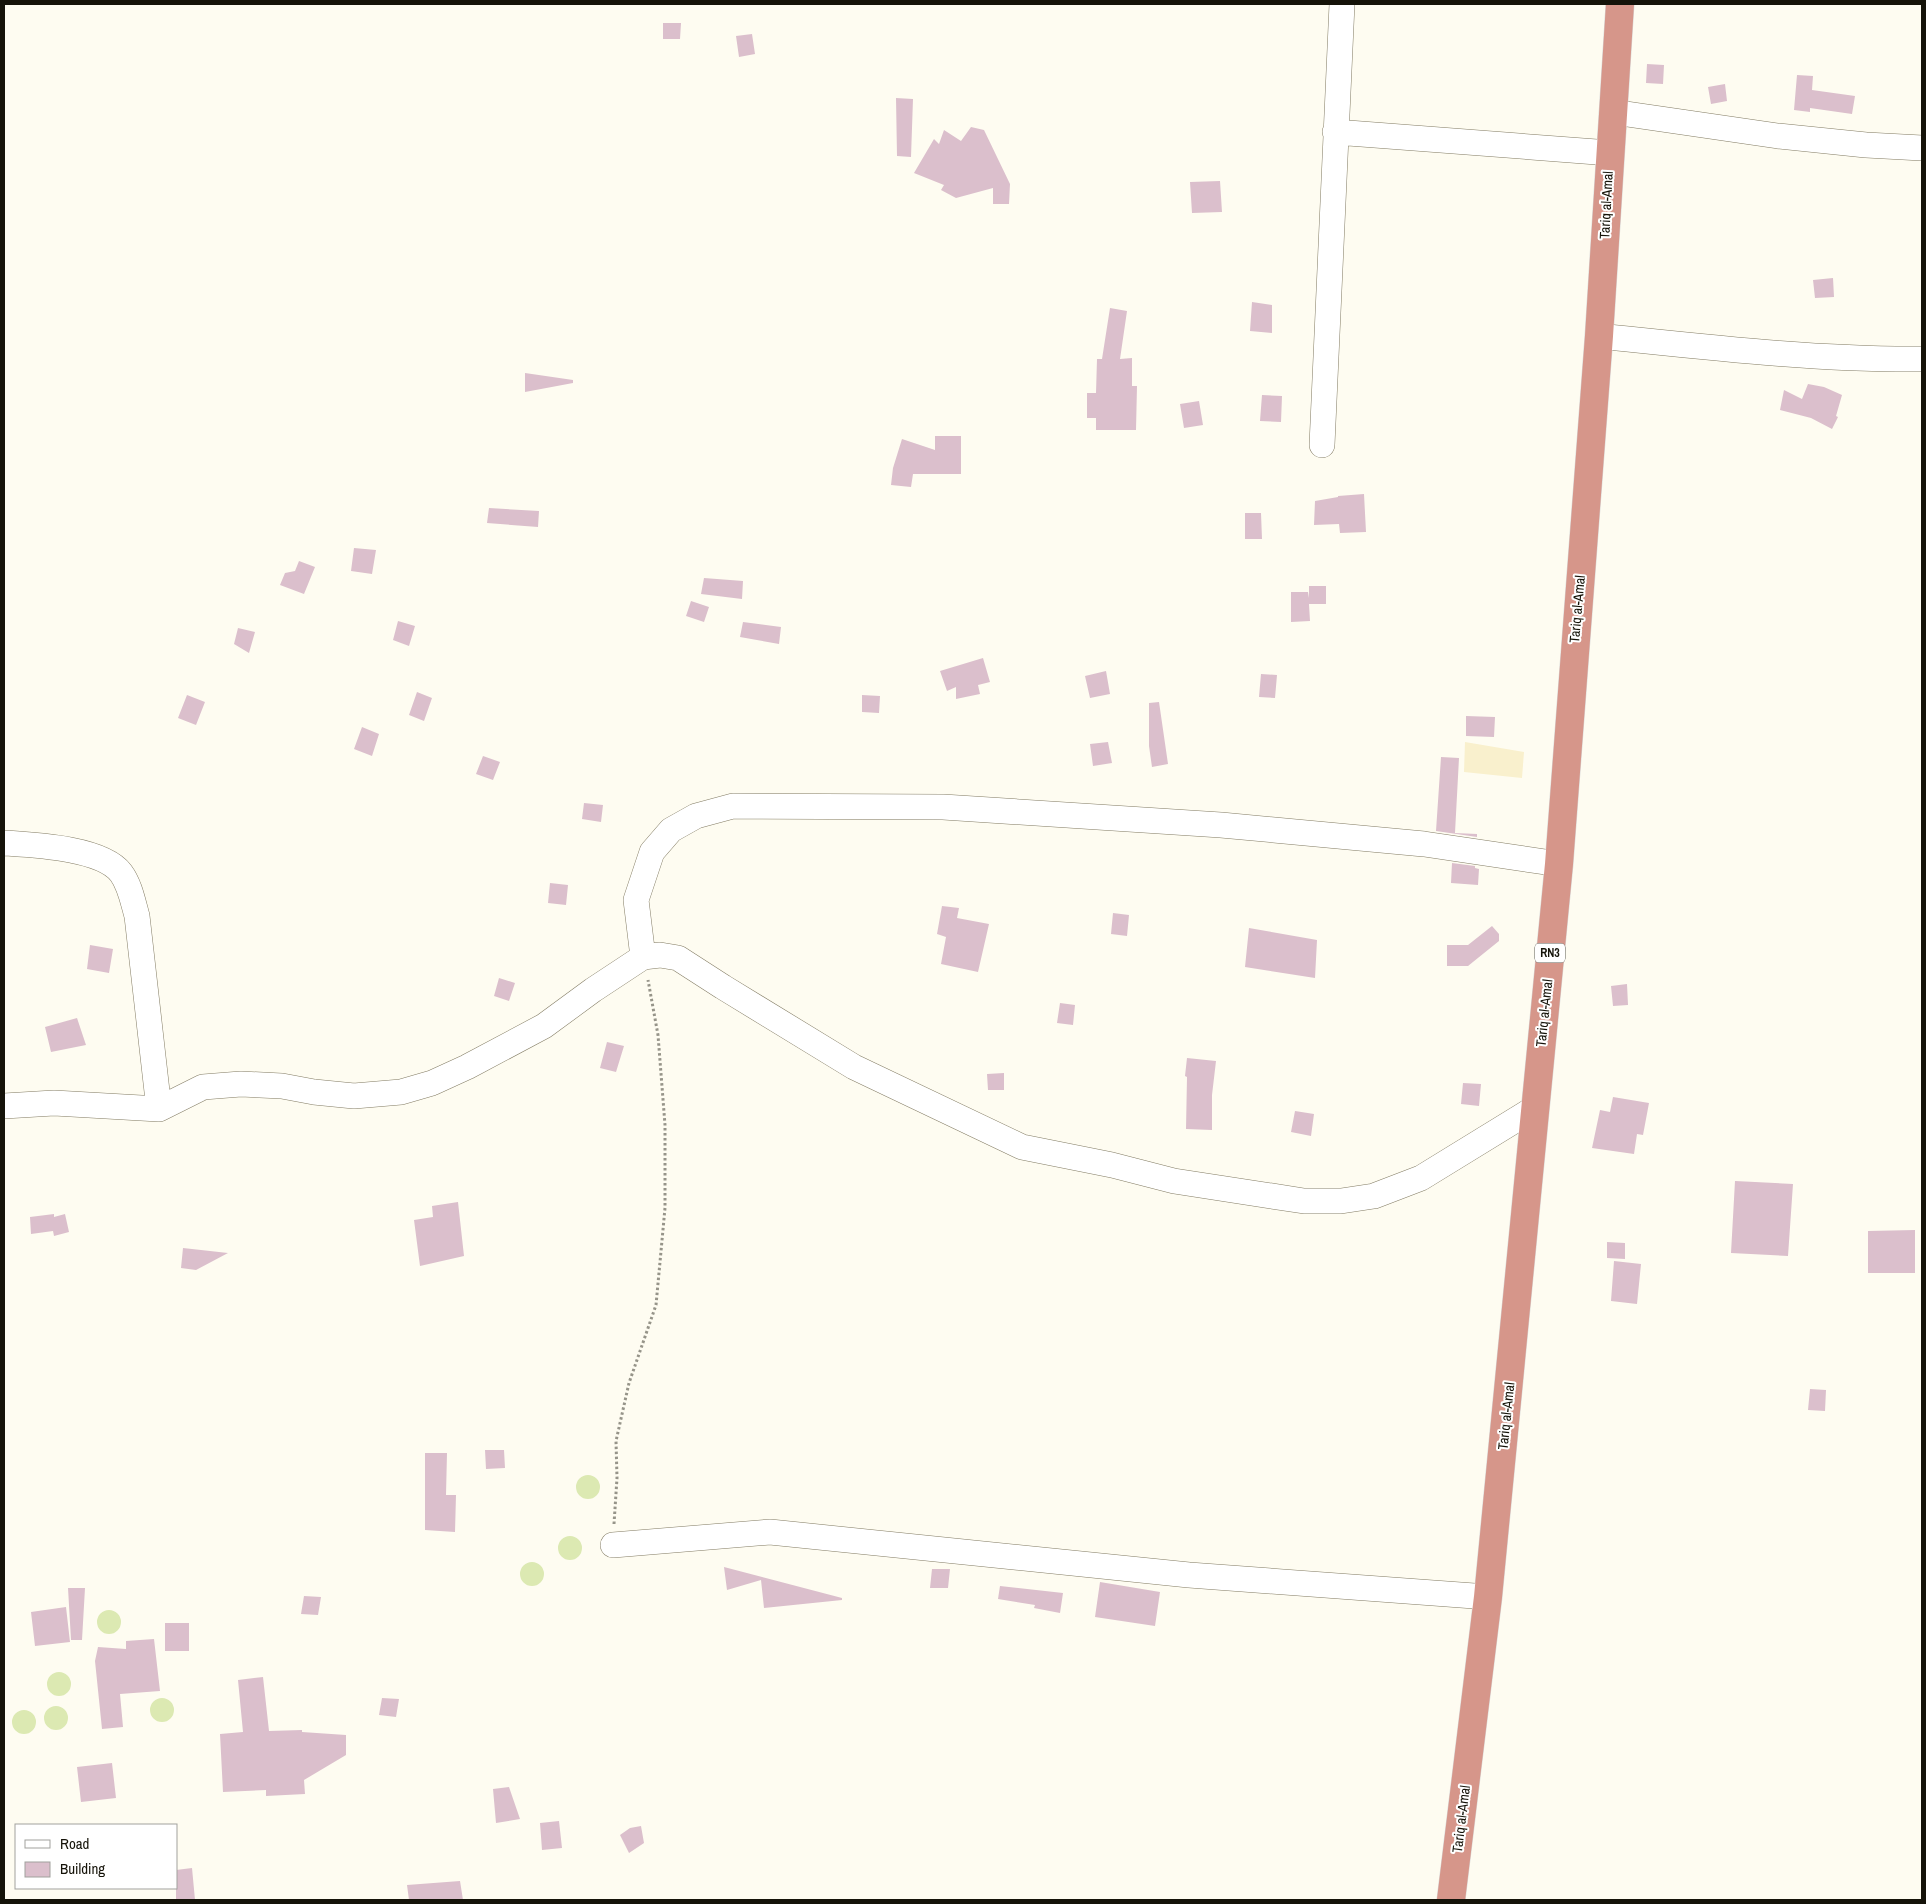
<svg xmlns="http://www.w3.org/2000/svg" width="1926" height="1904" font-family="'Archivo Narrow',sans-serif">
  <style>
    .built { fill: #f9f0cd }
    .green { fill: #dce9b2 }
    .building { fill: #dbbfcc }
    .lines { fill: none; stroke-linecap: round; stroke-linejoin: round }
    .minor-casing { stroke: #837c64; stroke-width: 26 }
    .trunk-casing { stroke: #dad9d8; stroke-width: 29 }
    .path { stroke: #969489; stroke-width: 3; stroke-dasharray: 2.5 2.5; stroke-linecap: butt }
    .minor { stroke: #fff; stroke-width: 25 }
    .trunk { stroke: #d6968a; stroke-width: 28 }
    .labels { text-anchor: middle; dominant-baseline: central; stroke-width: 4; stroke-linejoin: round; paint-order: stroke }
    .shield { fill: #fff; stroke: #5b5a53; stroke-width: 1 }
    .shield-label { font-size: 12px; font-weight: bold; fill: #151309 }
    .street-label { font-size: 14px; fill: #151309; stroke: #fff }
  </style>
  <rect width="100%" height="100%" fill="#fefcf1"/>
  <!-- built -->
  <path class="built" d="M1465,742L1524,752L1522,778L1464,772Z"/>
  <!-- green -->
  <path class="green" d="M576 1487a12 12 0 1 1 24 0a12 12 0 1 1-24 0Z
    M558 1548a12 12 0 1 1 24 0a12 12 0 1 1-24 0Z
    M520 1574a12 12 0 1 1 24 0a12 12 0 1 1-24 0Z
    M97 1622a12 12 0 1 1 24 0a12 12 0 1 1-24 0Z
    M47 1684a12 12 0 1 1 24 0a12 12 0 1 1-24 0Z
    M150 1710a12 12 0 1 1 24 0a12 12 0 1 1-24 0Z
    M44 1718a12 12 0 1 1 24 0a12 12 0 1 1-24 0Z
    M12 1722a12 12 0 1 1 24 0a12 12 0 1 1-24 0Z"/>
  <!-- building -->
  <path class="building" d="M663,23H681L680,39H663Z
    M752,34L755,54L739,57L736,36Z
    M1647,64L1664,65L1663,84L1646,83Z
    M1797,75L1813,76L1812,90L1855,96L1852,114L1810,108V112L1794,110Z
    M1725,84L1727,101L1711,104L1708,87Z
    M896,98L913,99L911,157L897,156Z
    M971,127L984,130L1010,184L1009,204H993V188L956,198L941,190L944,185L914,173L934,139L939,144L944,130L961,141Z
    M1220,181L1222,212L1192,213L1190,182Z
    M1833,278L1834,297L1815,298L1813,280Z
    M1252,302L1272,305V333L1250,331Z
    M1110,308L1127,311L1120,359L1132,358V386H1137L1136,430H1096V418H1087V393H1096L1097,359H1102Z
    M525,373L573,380V383L525,392Z
    M1808,384L1824,387L1842,395L1836,416L1838,417L1832,429L1811,418L1780,410L1784,390L1802,399Z
    M1262,395L1282,396L1281,422L1260,421Z
    M1199,401L1203,425L1184,428L1180,404Z
    M935,436H961V474H913L911,487L891,485L893,468L902,439L935,450Z
    M1364,494L1366,532L1340,533L1339,524L1314,525L1315,501L1338,497V496Z
    M489,508L539,511L538,527L487,523Z
    M1245,513H1261L1262,539H1245Z
    M354,548L376,550L372,574L351,571Z
    M299,561L315,567L304,594L280,585L285,573L295,571Z
    M704,578L743,581L742,599L701,594Z
    M1309,586H1326V604H1309L1310,621L1291,622V592H1308L1309,598Z
    M691,601L709,607L704,622L686,616Z
    M398,621L415,626L409,646L393,640Z
    M743,622L781,627L779,644L740,637Z
    M238,628L255,632L249,653L234,644Z
    M983,658L990,682L978,685L980,694L956,699V687L947,691L940,671Z
    M1106,671L1110,694L1090,698L1085,676Z
    M1261,674L1277,675L1275,698L1259,697Z
    M417,692L432,698L424,721L409,715Z
    M187,695L205,702L196,725L178,718Z
    M862,695L880,696L879,713L862,712Z
    M1159,702L1168,764L1152,767L1149,746V703Z
    M1466,716L1495,717L1494,737L1466,736Z
    M362,727L379,734L372,756L354,749Z
    M1108,742L1112,763L1093,766L1090,744Z
    M483,756L500,762L493,780L476,774Z
    M1441,757L1459,758L1455,833L1477,834V837L1436,831Z
    M584,803L603,805L601,822L582,819Z
    M1452,863L1475,866V868L1479,869L1478,885L1451,883Z
    M550,883L568,885L566,905L548,903Z
    M942,906L959,908L957,918L989,924L978,972L941,964L946,937L937,934Z
    M1113,913L1129,915L1127,936L1111,934Z
    M1492,926L1499,934V941L1468,966H1447V945H1468Z
    M1249,928L1317,940L1315,978L1245,967Z
    M90,945L113,949L109,973L87,969Z
    M499,978L515,983L509,1001L494,996Z
    M1627,984L1628,1005L1613,1006L1611,986Z
    M1060,1003L1075,1005L1073,1025L1057,1023Z
    M77,1018L86,1045L51,1052L45,1027Z
    M607,1042L624,1046L616,1072L600,1068Z
    M1187,1058L1216,1061L1212,1095V1130L1186,1129L1187,1077L1185,1076Z
    M1004,1073V1090H988L987,1074Z
    M1463,1083L1481,1084L1479,1106L1461,1104Z
    M1613,1097L1649,1103L1643,1135L1637,1134L1634,1154L1592,1148L1600,1110L1610,1112Z
    M1295,1111L1314,1114L1311,1136L1291,1132Z
    M1735,1181L1793,1184L1788,1256L1731,1253Z
    M458,1202L464,1256L420,1266L414,1220L433,1217L432,1206Z
    M54,1214V1217L65,1214L69,1232L54,1236L53,1231L31,1234L30,1217Z
    M1915,1230V1273H1868V1231Z
    M1607,1242L1625,1243V1259L1607,1258Z
    M183,1248L228,1253L196,1270L181,1268Z
    M1614,1261L1641,1264L1637,1304L1611,1301Z
    M1810,1389L1826,1390L1825,1411L1808,1410Z
    M485,1450H504L505,1468L486,1469Z
    M425,1453H447L446,1495H456L455,1532L425,1530Z
    M724,1567L842,1598V1600L764,1608L761,1580L727,1590Z
    M932,1569H950L948,1588H930Z
    M1100,1582L1160,1592L1155,1626L1095,1617Z
    M1000,1586L1063,1593L1060,1613L1034,1608L1035,1605L998,1599Z
    M68,1588H85L82,1640H71Z
    M304,1596L321,1597L318,1615L301,1614Z
    M66,1607L70,1642L35,1646L31,1612Z
    M165,1623H189V1651H165Z
    M154,1639L160,1691L120,1694L123,1727L102,1729L95,1661L98,1647L126,1649V1641Z
    M263,1677L269,1731L302,1730V1732L346,1735V1755L304,1780L305,1794L266,1796V1790L223,1792L220,1734L243,1732L238,1680Z
    M382,1698L399,1699L396,1717L379,1715Z
    M112,1763L116,1798L81,1802L77,1767Z
    M509,1787L520,1819L496,1823L493,1789Z
    M559,1821L562,1848L542,1850L540,1823Z
    M641,1826L644,1843L629,1853L620,1835L630,1828Z
    M192,1868L195,1900H176V1870Z
    M460,1881L463,1900H409L407,1885Z"/>
  <g class="lines">
    <defs>
      <path id="minor" d="M1613,112L1778,136L1866,145L1922,148
        M1335,132L1610,153
        M1599,336C1706,347 1814,360 1922,359
        M1322,445L1342,4
        M4,843C34,845 102,848 121,873C130,885 133,902 137,916L159,1109
        M643,957L636,900L652,852L671,830L696,816L733,806L943,807L1221,825L1424,844L1559,864
        M4,1106L54,1103L159,1109L203,1087L241,1084L282,1086L314,1092L354,1096L401,1092L432,1083L467,1067L544,1026L593,990L643,957L660,955L678,958L723,987L854,1067L1022,1147L1112,1165L1174,1181L1304,1201H1341L1374,1196L1421,1178L1535,1108
        M613,1545L770,1532L1189,1575L1488,1597"/>
      <path id="trunk" d="M1451,1900L1488,1597L1559,864L1599,336L1620,4"/>
    </defs>
    <!-- minor casing -->
    <use href="#minor" class="minor-casing"/>
    <!-- trunk casing -->
    <use href="#trunk" class="trunk-casing"/>
    <!-- path -->
    <path class="path" d="M614,1524L617,1478L616,1441L629,1383L656,1305L665,1208V1125L658,1035L648,980"/>
    <!-- minor -->
    <use href="#minor" class="minor"/>
    <!-- trunk -->
    <use href="#trunk" class="trunk"/>
  </g>
  <g class="labels">
    <!-- shield labels -->
    <rect class="shield" x="1535" y="943.5" width="30" height="19" rx="4"/>
    <g class="shield-label">
      <text x="1550" y="953">RN3</text>
    </g>
    <!-- street labels -->
    <g class="street-label">
      <text transform="translate(1606 205) rotate(-87)">Tariq al-Amal</text>
      <text transform="translate(1577 609) rotate(-85)">Tariq al-Amal</text>
      <text transform="translate(1544 1013) rotate(-84)">Tariq al-Amal</text>
      <text transform="translate(1506 1416) rotate(-84)">Tariq al-Amal</text>
      <text transform="translate(1461 1819) rotate(-83)">Tariq al-Amal</text>
    </g>
  </g>
  <!-- border -->
  <rect width="1926" height="1904" fill="none" stroke="#151309" stroke-width="10"/>
  <!-- legend -->
  <rect x="15" y="1824" width="162" height="65" fill="#ffffff" stroke="#a1a19d"/>
  <rect x="25" y="1840" width="25" height="8" fill="#ffffff" stroke="#a1a19d"/>
  <text x="60" y="1849" font-size="15" fill="#151309">Road</text>
  <rect x="25" y="1862" width="25" height="15" fill="#dbbfcc" stroke="#a1a19d"/>
  <text x="60" y="1874" font-size="15" fill="#151309">Building</text>
</svg>
